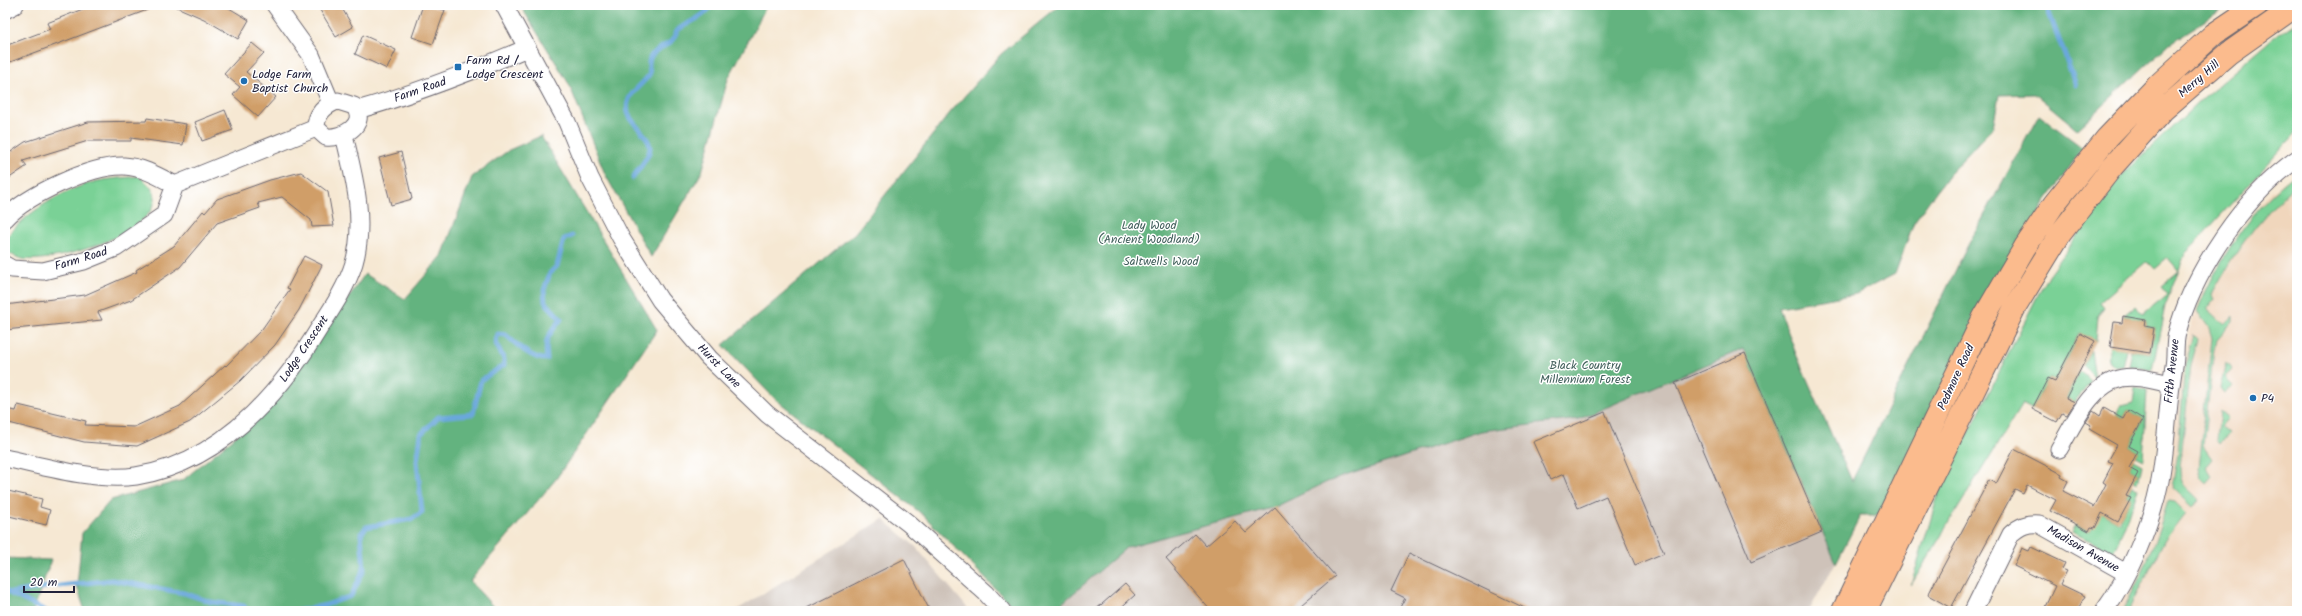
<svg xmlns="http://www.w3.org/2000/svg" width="2302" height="616" font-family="Kalam,sans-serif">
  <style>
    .built { fill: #f0d6bc }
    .industrial { fill: #cec2b9 }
    .green { fill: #7ad196; stroke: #4e7a68 }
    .forest { fill: #63b37f; stroke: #426a5d }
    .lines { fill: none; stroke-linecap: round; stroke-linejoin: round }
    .stream { stroke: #6aa8dc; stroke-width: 5 }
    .building { fill: #d09e67 }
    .minor-casing { stroke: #6c6770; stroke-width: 19 }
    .highway-casing { stroke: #6c6770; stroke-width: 24 }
    .minor { stroke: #fff; stroke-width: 17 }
    .highway { stroke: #fbbb8d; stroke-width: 22 }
    .poi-dot { fill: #1f6fb2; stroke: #fff; stroke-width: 1.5 }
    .labels { text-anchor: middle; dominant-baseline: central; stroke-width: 3; stroke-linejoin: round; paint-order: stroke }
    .poi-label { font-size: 12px; fill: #22223b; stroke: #fff; text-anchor: start }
    .street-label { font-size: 12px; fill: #22223b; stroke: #fff }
    .park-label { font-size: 12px; fill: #415f5b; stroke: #fff }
  </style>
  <rect width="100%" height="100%" fill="#fff"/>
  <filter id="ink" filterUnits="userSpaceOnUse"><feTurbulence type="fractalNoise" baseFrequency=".025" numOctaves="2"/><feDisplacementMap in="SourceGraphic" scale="8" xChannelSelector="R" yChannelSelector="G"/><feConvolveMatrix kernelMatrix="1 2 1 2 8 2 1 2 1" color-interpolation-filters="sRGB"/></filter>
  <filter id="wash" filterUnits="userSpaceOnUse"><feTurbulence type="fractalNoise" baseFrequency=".012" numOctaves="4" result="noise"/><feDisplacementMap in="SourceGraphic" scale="16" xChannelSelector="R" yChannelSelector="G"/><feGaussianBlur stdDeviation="0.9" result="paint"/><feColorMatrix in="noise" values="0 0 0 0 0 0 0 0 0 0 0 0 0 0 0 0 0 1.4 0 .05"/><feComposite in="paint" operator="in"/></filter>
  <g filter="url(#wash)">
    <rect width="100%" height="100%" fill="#f6e8d3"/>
    <!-- built -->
    <path class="built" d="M2297,172V611H2096L2129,558L2159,456L2197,303L2266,196Z"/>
    <!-- industrial -->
    <path class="industrial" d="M1749,312L1847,542L1809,611H1030L1127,547Z
      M883,519L915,546L970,611H735Z"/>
    <!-- green -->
    <path class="green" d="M2297,22V132L2185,254L2165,306L2152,370L2128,366L2131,350L2150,353L2154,328L2145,326L2146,320L2123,316L2135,306L2143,314L2168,294L2161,286L2179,271L2168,258L2155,269L2147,261L2100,302L2104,307L2097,317L2095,341L2079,333L2055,381L2048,378L2032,409L2022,404L1911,585L1939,492L2048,275L2122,175L2204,97L2273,38Z
      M2297,173V183C2258,219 2237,248 2212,294L2215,299L2207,309L2224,325L2233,316V322L2217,340L2214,349L2203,446L2212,459L2205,467L2212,476L2206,483L2200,477L2198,468L2212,338L2209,328L2197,311C2219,259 2251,207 2297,173Z
      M139,176C146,182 156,190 155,200C150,235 53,264 22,259C18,258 13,255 8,253L5,239C26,212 64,189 98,181C111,178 126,178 139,176Z
      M2194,335L2198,339L2191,365L2180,467C2180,488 2187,486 2199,500L2192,507L2172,488L2178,454L2185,366Z
      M2110,346L2126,349L2122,366L2115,367C2107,361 2108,356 2110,346Z
      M2091,350L2095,378L2083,365Z
      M2226,363L2232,370L2225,377L2233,385L2224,393L2220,388Z
      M2080,371L2091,382L2074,402L2066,398Z
      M2135,387L2147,390L2143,460L2135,456L2138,451L2129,446L2143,419L2128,410L2123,419L2117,415L2121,406L2133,403Z
      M2220,411L2228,418L2221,426L2229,433L2220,443L2217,439Z
      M2133,460L2142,465L2138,483L2134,481L2138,473L2129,468Z
      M2132,486L2138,488L2128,519L2113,552L2072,532L2076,525L2089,531L2100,512L2120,523L2121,516L2131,498L2126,496Z
      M2168,501L2174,502L2185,513L2165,539L2128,611H2122C2143,576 2156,540 2168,501Z"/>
    <!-- forest -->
    <path class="forest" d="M520,5H767L728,79L702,172L651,257L605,174L569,84Z
      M1060,5H2229L2170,43L2077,129L2035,94L1999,95L1993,127L1948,175L1914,222L1895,274L1856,294L1779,307L1796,354L1852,481L1967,247L2039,115L2083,148L2044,204L1890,507L1875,516H1860L1836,563L1743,349L1579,419L1481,431L1327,482L1275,507L1127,547L1053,611H1017L923,515L774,398L723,345L855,233L949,114L1001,54Z
      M541,136L657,330L556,479L470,581L497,611H85L77,586L82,533L111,500L183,480L271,407L365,274L405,299L442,256L472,177L509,150Z
      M5,558L51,560L33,611H5Z"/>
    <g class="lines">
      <!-- stream -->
      <path class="stream" d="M2046,5L2076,85
        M633,178C637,170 650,157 650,148C649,130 620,121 629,99C633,89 645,83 650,73C645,54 656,51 669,43C675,40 674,33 679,29C688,22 707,16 711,5
        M59,586L112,580L184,593L211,602L244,606L246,611
        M5,591L46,611
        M11,593L47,587
        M298,611L326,605L351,596L364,570L361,534L366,527L412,519L422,512L417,461L421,434L438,417L473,414L481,380L504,365V359L495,342L498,334L506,335C516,344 532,360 547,359C544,336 549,336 561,319L545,302L544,290L550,273L557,266L564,239L572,236"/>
    </g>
    <g id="blocks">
      <!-- building -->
      <path class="building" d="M93,5H154L155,7L5,64V46L50,29L47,23Z
        M172,5H224L249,20L238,39L204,19Z
        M317,5H340L353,27L336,37Z
        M423,5L445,10L433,44L412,37Z
        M363,35L396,50L387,69L355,54Z
        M252,43L264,53L246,72L276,97L258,117L233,95L240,87L224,74Z
        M225,110L233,130L202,141L195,122Z
        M147,118L186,124L183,145L131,138V141H88L23,161L27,166L5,181V156L25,142L88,122L146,121Z
        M401,152L412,199L391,205L379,158Z
        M301,172L328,192L334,226L312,227L311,220L282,197L258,203L260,208L217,223L180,267L131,300L98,312L102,320L5,330V305L85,295L137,272L136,270L174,246L203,211L205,213L217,199L270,180Z
        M304,256L322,265L299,310L275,345L240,381L190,422L137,446L84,442L5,422V409L16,411L18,405L86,421L85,425L134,427L180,406L225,365L226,366L262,329L290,289L287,288Z
        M2123,316L2146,320L2145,326L2154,328L2150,353L2110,347L2114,322L2122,323Z
        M2080,333L2095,341L2066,398L2075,402L2067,415L2062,413L2057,422L2032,409L2048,378L2055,381Z
        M1745,353L1822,532L1751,562L1675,383Z
        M2104,408L2123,419L2128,410L2143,419L2129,446L2138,451L2129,468L2138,473L2126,496L2131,498L2118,522L2102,513L2095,528L2091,527L2089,531L2050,511L2056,500L2027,485L2023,493L2015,489L1951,608L1928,595L1989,480L1996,484L2014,449L2062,474L2061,477L2068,481L2063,491L2094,507L2106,484L2103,482L2113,463L2108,461L2117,445L2089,429L2091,425L2086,422L2093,411L2100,416Z
        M1605,412L1664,553L1635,565L1606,496L1578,508L1564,474L1550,480L1533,442Z
        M8,491L42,499L40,507L50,510L46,525L5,515Z
        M1275,507L1335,576L1294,611H1211L1166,559L1195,534L1206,546L1235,521L1246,533Z
        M2031,547L2065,563L2062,569L2067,571L2060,584L2085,596L2077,611H2043L2055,586L2014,566L2022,548L2029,551Z
        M1409,553L1531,611H1398L1405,598L1391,591Z
        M904,559L930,611H801Z
        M1125,584L1135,595L1117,611H1094Z"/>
    </g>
  </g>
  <g filter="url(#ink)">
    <use href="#blocks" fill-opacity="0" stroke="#6c6770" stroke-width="1"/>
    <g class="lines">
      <defs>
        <path id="minor" d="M275,5L311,55L331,103
          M504,5L567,122L590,178L621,238L660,300L709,358L767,414L908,523L986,593L1002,611
          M5,10L15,5
          M338,101L354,106C369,125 341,139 326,137L316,128C316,114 325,105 338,101Z
          M357,110C415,94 471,72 527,48
          M5,219C27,195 91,165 124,166C143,167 158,176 175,185
          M5,265L12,269L43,271L84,261L116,248L164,215L175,185L316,128
          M2059,449C2075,423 2089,385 2122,378C2138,375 2155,381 2171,384
          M5,458C43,466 97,482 136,476C219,463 279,395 320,327C333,307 347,286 354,263C366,221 354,176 344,135
          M1973,611L2011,534C2020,526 2027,523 2039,524L2126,573
          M2104,611C2129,577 2152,522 2160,481C2167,443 2167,404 2174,366C2176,356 2174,343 2177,333C2193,272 2245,195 2297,159"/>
        <path id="highway" d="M1843,611L1984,317L2025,247L2054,204L2107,138L2157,86L2214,34L2257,5
          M1865,611L2014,309L2060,234L2112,167L2163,110L2229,53L2297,5"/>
      </defs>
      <!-- minor casing -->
      <use href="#minor" class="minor-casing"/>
      <!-- highway casing -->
      <use href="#highway" class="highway-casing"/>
      <!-- minor -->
      <use href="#minor" class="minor"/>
      <!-- highway -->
      <use href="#highway" class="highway"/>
    </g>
  </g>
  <!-- markers -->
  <g class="poi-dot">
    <rect x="454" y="63" width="8" height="8" rx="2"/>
    <circle cx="244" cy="81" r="4"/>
    <circle cx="2253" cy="398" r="4"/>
  </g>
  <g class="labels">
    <!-- poi labels -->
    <g class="poi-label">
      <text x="466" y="60">Farm Rd /<tspan x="466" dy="14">Lodge Crescent</tspan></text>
      <text x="252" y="74">Lodge Farm<tspan x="252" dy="14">Baptist Church</tspan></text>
      <text x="2261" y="398">P4</text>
    </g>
    <!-- street labels -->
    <g class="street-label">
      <text transform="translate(2199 79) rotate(-41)">Merry Hill</text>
      <text transform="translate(420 90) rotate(-19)">Farm Road</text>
      <text transform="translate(81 259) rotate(-17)">Farm Road</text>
      <text transform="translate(304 349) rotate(-56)">Lodge Crescent</text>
      <text transform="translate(719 366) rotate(46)">Hurst Lane</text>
      <text transform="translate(2172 371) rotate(-84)">Fifth Avenue</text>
      <text transform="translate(1956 377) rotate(-65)">Pedmore Road</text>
      <text transform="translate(2083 549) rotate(30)">Madison Avenue</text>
    </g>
    <!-- park labels -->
    <g class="park-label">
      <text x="1149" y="225">Lady Wood<tspan x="1149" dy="14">(Ancient Woodland)</tspan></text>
      <text x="1161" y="261">Saltwells Wood</text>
      <text x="1585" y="365">Black Country<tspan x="1585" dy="14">Millennium Forest</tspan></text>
    </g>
  </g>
  <!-- margin -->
  <rect width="2302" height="616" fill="none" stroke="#fff" stroke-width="20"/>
  <!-- scale -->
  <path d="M24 586v6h50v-6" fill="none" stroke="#22223b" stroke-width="2"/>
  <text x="30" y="586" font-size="12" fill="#22223b" stroke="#ffffff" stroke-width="3" paint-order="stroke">20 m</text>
</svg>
